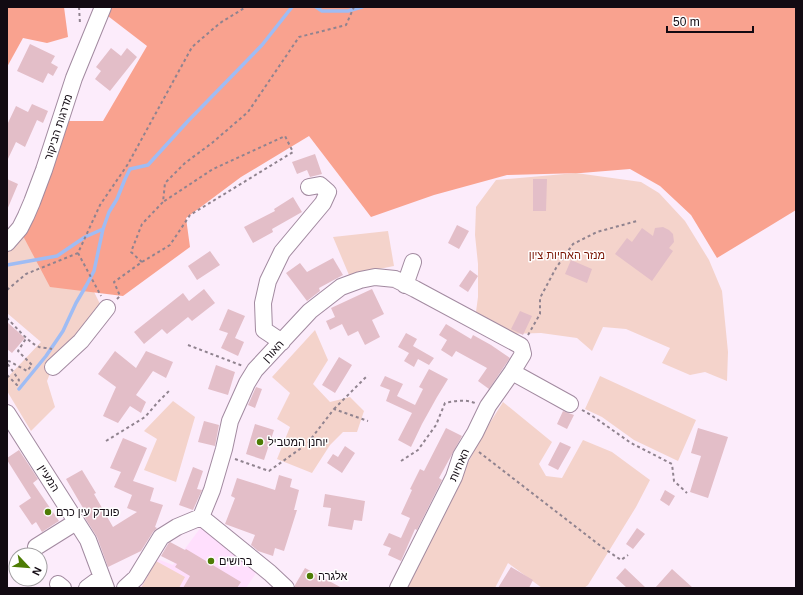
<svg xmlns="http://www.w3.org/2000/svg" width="803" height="595" font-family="Helvetica,Heebo,sans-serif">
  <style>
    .built { fill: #ffdffd }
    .green { fill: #f4d3cb }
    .forest { fill: #f9a28f }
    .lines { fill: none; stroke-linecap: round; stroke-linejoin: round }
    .stream { stroke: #9fbcf4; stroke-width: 3.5 }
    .building { fill: #e3bec8 }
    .minor-casing { stroke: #a28aa0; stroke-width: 18 }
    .path { stroke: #90838f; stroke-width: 2; stroke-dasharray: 3 3; stroke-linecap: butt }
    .minor { stroke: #fff; stroke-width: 16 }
    .poi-dot { fill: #4d7c04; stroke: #fff; stroke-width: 1.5 }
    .labels { text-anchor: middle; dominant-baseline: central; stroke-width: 3; stroke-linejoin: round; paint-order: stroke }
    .street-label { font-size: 11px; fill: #120a12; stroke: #fff }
    .park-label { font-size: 11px; fill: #781300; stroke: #fff }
    .poi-label { font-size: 11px; fill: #120a12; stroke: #fff; text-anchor: start }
  </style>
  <rect width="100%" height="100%" fill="#fcecfb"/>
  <!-- built -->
  <path class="built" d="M201,527L258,570L246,588H133L152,557L173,565Z"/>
  <!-- green -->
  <path class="green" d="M576,173L641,182L659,193L685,221L709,260L722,291L728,352L727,381L705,372L690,375L662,363L670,348L626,329L603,327L592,351L577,338L541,333L508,334L476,312L478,297V264L475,235L476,207L496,180Z
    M60,223L102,308L54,363L47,381L55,407L31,431L7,391V378L41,342L7,313V252L19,237Z
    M388,231L394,266L349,275L333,237Z
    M315,330L328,360L313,384L330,402L350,397L364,411L357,432H343L330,445L312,473L277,459L290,427L277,419L290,393L272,377Z
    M600,376L696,420L678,461L634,440L602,417L585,409Z
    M173,401L195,417L176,482L144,470L157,439L144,431Z
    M503,402L552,442L539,464L546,476L562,478L583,440L612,452L650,480L636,507L588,585L584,588H542L508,563L495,588H410L405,584L462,475L481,437Z
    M156,561L185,577L179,588H141Z"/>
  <!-- forest -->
  <path class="forest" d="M7,7H64L68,37L47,43L23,38L7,67Z
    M108,7H796V210L717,258L691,215L660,186L630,169L581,173L507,175L434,195L371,217L309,136L241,177L186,218L190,247L123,296L50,287L22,234L63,121H103L147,46L104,13Z"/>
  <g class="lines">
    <!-- stream -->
    <path class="stream" d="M316,7L322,11H348L362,7
      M7,265L57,256L85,237L103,229
      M19,389L46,356L63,331L76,303L86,286L94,271L103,229L109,212L117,199L125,179L130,169L148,165L188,121L262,45L292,7"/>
  </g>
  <!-- building -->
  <path class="building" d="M30,44L55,56L51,63L58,67L53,76L48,73L43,83L17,71Z
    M111,48L121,56L127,48L137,57L110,91L95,79L101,71L96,67Z
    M32,104L48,111L43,123L37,120L25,147L16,142L7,161V125L16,106L28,112Z
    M315,154L322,174L310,177L307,170L297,174L292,162Z
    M7,179L18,184L7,210Z
    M533,179H547L546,211H533Z
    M293,197L302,212L272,229L273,232L253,243L244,227L275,211L274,209Z
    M457,225L469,231L459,249L448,243Z
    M663,227L669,230L673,234L674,242L669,248L673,251L652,281L615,254L627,238L632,242L642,228L653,236L655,228Z
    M210,251L220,265L197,280L188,266Z
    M333,258L343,275L319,288L320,291L307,301L286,273L300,263L307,272Z
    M571,260L592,269L587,283L565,274Z
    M470,270L478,276L468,292L459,286Z
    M204,289L215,303L192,321L188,317L167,334L162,329L144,344L134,332L183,293L189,301Z
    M372,289L384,314L372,320L380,337L365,345L358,331L348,336L342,324L330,330L326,321L335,317L331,308Z
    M228,309L245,316L235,338L244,342L238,356L221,348L228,333L219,330Z
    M520,311L532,316L523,335L511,329Z
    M7,322L25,338L12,353L7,349Z
    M446,324L471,339L473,335L491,345L510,358L489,389L478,381L487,368L456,351L452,357L441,350L447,340L439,335Z
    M406,333L417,339L413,346L434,358L429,365L418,359L414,367L404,361L409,353L398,347Z
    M115,351L136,368L146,351L173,362L166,378L153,371L136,395L146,402L141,413L130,406L118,423L103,416L116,387L98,374Z
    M339,357L352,365L335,393L322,385Z
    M216,365L235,372L228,395L208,389Z
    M429,369L448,379L437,397L422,424L411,447L398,440L412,413L386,401L390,390L380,386L385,376L403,384L397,396L415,405L423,389L419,387Z
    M256,387L262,389L255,408L248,405Z
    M563,411L574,415L567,429L557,424Z
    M204,421L219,425L215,446L198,442Z
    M255,424L274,430L264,460L246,454Z
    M446,428L462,436L439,478L442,480L417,530L415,529L401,561L388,555L391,548L383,545L389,533L401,538L410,518L401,514L412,490L410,489L420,469L424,471Z
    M698,428L728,437L708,498L690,492L701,456L691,453Z
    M123,438L147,448L133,481L154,488L150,501L163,505L155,527L157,528L153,532L141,551L108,567L97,537L80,510L83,508L66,479L82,470L96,493L94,494L113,527L137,512L127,508L132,495L114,487L121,472L110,468Z
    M560,442L571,447L558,470L548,465Z
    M345,446L355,453L342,473L327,463L333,454L338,457Z
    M19,450L38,479L33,483L59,521L42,532L36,522L32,525L19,506L31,498L7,460V458Z
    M193,467L203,471L197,489L202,490L193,510L179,505Z
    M279,475L292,479L290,487L299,490L294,510H297L284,551L275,548L273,556L258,551L251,545L255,535L225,524L235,498L231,496L237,478L275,490Z
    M665,490L675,496L669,506L660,500Z
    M325,494L365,501L362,521L354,520L352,530L328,526L331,508L323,507Z
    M637,528L645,534L633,549L626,544Z
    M170,542L185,550L186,549L241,582L237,588H183L190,576L175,567L177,564L161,556L168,544Z
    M511,567L533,580L529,588H498Z
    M305,568L342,588H295V585Z
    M625,568L646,588H627L616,578Z
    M672,569L693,588H655Z"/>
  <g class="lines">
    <defs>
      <path id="minor" d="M7,243L20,228L26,216L32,202L44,170L74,78L103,7
        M405,285L413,262
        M282,342L264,330L263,303L268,281L282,252L323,203L328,192L320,185L309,187
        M53,367L81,341L107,308
        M512,372L570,404
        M7,413L88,540L106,588
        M201,517L270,573L286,588
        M36,547L76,522
        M58,584L63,588
        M87,588L102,577
        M125,588L136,578L161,537L177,527L201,517L212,490L224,449L230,421L247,383L255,370L310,311L341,287L360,280L375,277L395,279L415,289L521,346L523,354L512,372L488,406L475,433L461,456L454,477L398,588"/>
    </defs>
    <!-- minor casing -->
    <use href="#minor" class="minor-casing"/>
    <!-- path -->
    <path class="path" d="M79,7L80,24
      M78,253L101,296
      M142,262L170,245L190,215L293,152L285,136L213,169L163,202
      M7,290L26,274L78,253L100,205L128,164L192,47L220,23L246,7
      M117,299L120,296L114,282L142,262L131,252L142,224L163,202L165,183L185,163L212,143L248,112L299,37L346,25L354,7
      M7,318C15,326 29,343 39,347C43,348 48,348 52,349
      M528,335L540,314V298L556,268L573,244L597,232L637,221
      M188,345L243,366
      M7,375L17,385L19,380L7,363L9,361L27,371L32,365L18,351L27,337
      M334,409L368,375
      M582,410L591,415L631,443L672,464L674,481L687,493
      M106,441L145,417L158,402L170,390
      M479,452L602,547L621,560L628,555
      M235,459L269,471L307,444L334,409L368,421
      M401,461L418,450L436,425L445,403C455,401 465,399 475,403"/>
    <!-- minor -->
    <use href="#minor" class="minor"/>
  </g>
  <!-- markers -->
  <g class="poi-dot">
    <circle cx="260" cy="442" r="4"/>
    <circle cx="48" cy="512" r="4"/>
    <circle cx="211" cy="561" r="4"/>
    <circle cx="310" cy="576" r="4"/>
  </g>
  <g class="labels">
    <!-- street labels -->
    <g class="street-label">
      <text transform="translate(58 127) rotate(-72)">מדרגות הביקור</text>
      <text transform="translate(273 351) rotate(-47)">האורן</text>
      <text transform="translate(459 465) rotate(-66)">האחיות</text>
      <text transform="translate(49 478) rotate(58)">המעיין</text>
    </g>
    <!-- park labels -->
    <g class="park-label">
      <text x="567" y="255">מנזר האחיות ציון</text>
    </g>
    <!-- poi labels -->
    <g class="poi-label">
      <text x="268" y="442">יוחנן המטביל</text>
      <text x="56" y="512">פונדק עין כרם</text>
      <text x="219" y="561">ברושים</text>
      <text x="318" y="576">אלגרה</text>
    </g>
  </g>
  <!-- border -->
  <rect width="803" height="595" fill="none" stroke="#120a12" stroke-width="16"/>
  <!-- north arrow -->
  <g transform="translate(28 567) rotate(116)"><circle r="19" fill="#ffffff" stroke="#a09da0"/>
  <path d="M0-3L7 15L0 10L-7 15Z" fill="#4d7c04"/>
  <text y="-6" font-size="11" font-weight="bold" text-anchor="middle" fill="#120a12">N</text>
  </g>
  <!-- scale -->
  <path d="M667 26v6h86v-6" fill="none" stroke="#120a12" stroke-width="2"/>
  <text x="673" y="26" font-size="12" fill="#120a12" stroke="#ffffff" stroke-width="3" paint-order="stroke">50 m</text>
</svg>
